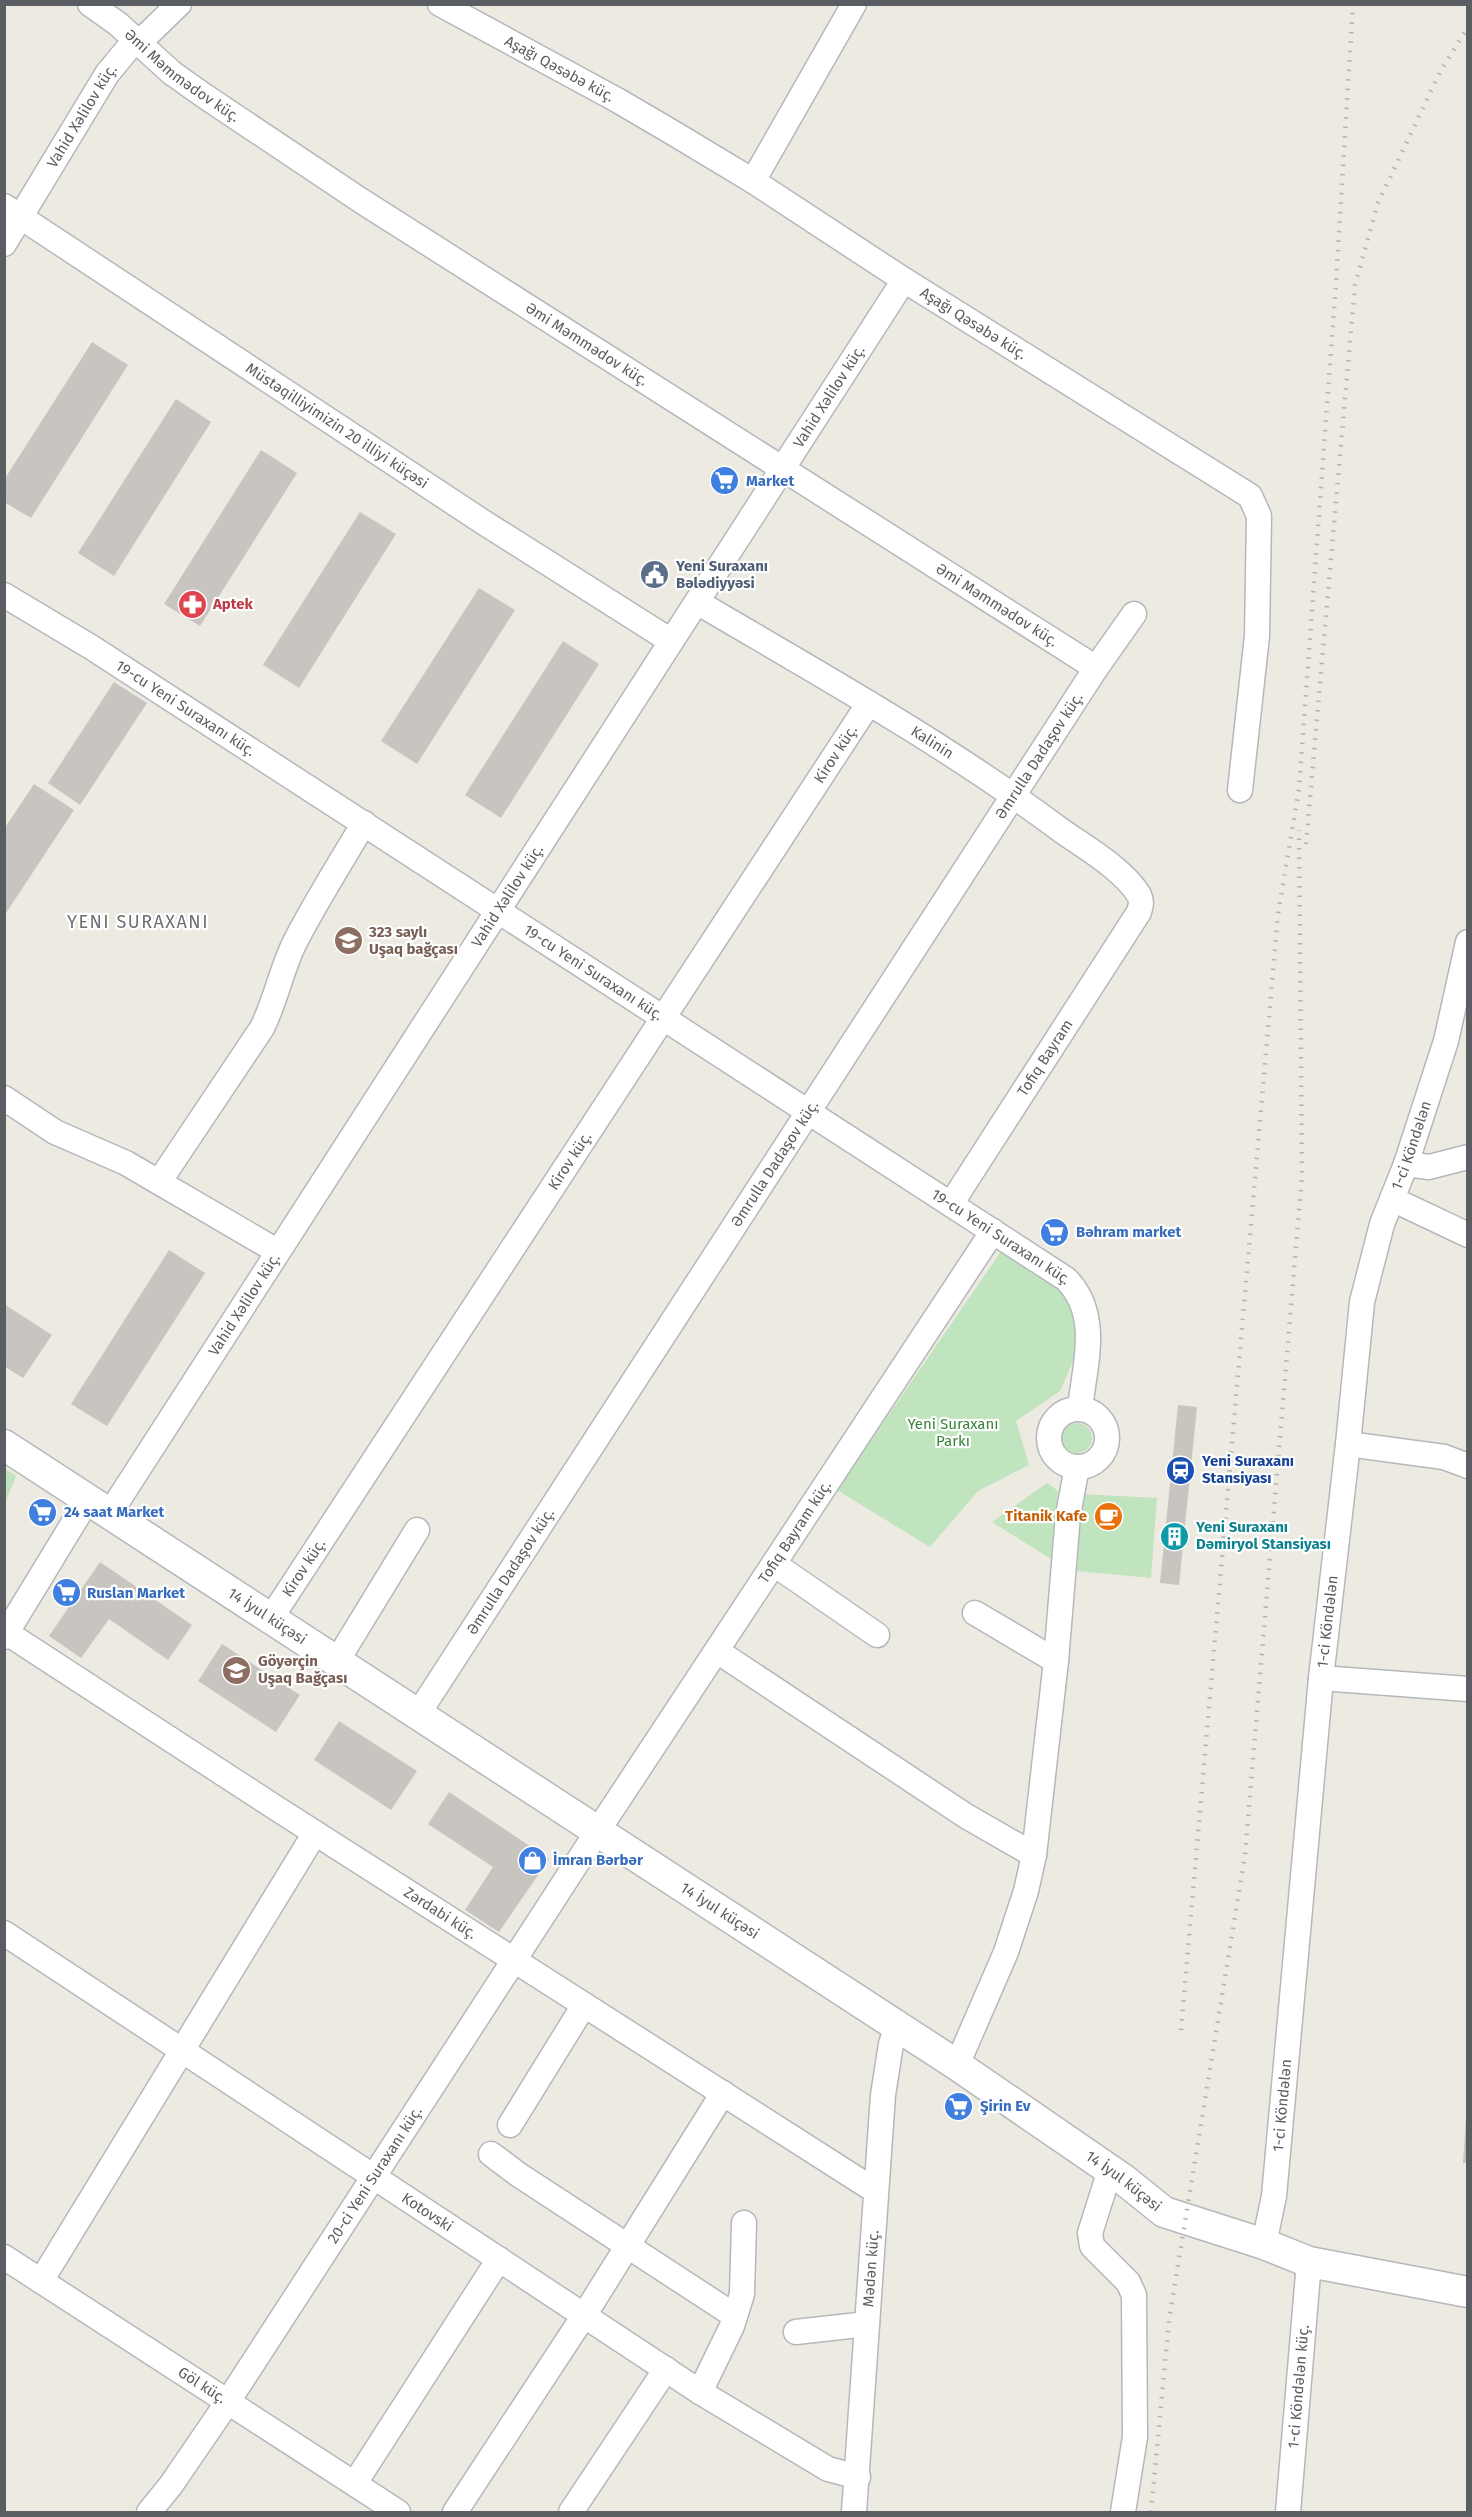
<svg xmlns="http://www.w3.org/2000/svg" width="1472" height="2517" font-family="'Fira Sans',sans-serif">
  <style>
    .green { fill: #c0e4be }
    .building { fill: #c8c4bf }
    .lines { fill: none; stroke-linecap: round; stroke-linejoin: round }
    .minor-casing { stroke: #b4b8bc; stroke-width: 27 }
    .tertiary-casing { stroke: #b4b8bc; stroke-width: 33 }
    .minor { stroke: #fff; stroke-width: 24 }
    .tertiary { stroke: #fff; stroke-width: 30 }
    .rail { stroke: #b1b2b2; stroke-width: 4.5; stroke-dasharray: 1.5 8; stroke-linecap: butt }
    .labels { text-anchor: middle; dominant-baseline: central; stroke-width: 4.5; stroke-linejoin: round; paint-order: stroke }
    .street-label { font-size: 15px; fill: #5a5e62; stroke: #fff }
    .shop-label { font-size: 15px; font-weight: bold; fill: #366cbe; stroke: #fff; text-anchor: start }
    .service-label { font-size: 15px; font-weight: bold; fill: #4e5e75; stroke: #fff; text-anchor: start }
    .health-label { font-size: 15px; font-weight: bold; fill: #be3a42; stroke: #fff; text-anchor: start }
    .education-label { font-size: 15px; font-weight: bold; fill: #785e54; stroke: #fff; text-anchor: start }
    .park-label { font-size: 15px; fill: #378438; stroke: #fff }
    .transit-label { font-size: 15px; font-weight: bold; fill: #164399; stroke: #fff; text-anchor: start }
    .food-label { font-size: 15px; font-weight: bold; fill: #c56008; stroke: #fff; text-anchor: end }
    .culture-label { font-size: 15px; font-weight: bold; fill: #0d838f; stroke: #fff; text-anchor: start }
    .quarter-label { font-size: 18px; letter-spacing: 1.5px; fill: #6b7074; stroke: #fff }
  </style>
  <rect width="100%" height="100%" fill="#edeae2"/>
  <!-- green -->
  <path class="green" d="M1004,1247L1070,1296L1079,1323L1074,1359L1060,1391L1016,1421L1029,1465L978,1491L930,1547L837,1490Z
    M1062 1438a15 15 0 1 1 30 0a15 15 0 1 1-30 0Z
    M5,1469L16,1476L5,1503Z
    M1047,1483L1058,1491L1051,1559L992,1522Z
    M1082,1494L1157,1498L1151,1578L1077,1571Z"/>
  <!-- building -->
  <path class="building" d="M92,342L128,365L31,518L4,502V480Z
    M176,399L211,422L114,576L78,553Z
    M261,450L297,473L200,626L164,604Z
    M360,512L396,534L299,688L263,665Z
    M479,588L515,610L417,764L381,741Z
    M563,641L599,664L501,818L465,795Z
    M114,682L147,703L80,805L48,783Z
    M34,784L74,810L4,916V829Z
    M169,1250L205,1273L107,1426L71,1404Z
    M4,1304L52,1335L23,1378L4,1366Z
    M1178,1405L1197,1407L1179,1585L1160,1583Z
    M100,1562L192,1625L168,1660L109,1619L81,1658L49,1636Z
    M222,1644L300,1695L276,1732L198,1681Z
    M339,1721L417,1771L391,1810L314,1760Z
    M449,1792L549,1859L499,1932L465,1910L493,1867L428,1824Z
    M1466,2117H1468V2163H1463Z"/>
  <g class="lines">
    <defs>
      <g id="minor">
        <path id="s1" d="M90,4L118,24L172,73L203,95L360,200L1096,668"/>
        <path id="s2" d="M440,4L617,100L675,134L753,181L904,280L1250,496L1259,516L1257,636L1240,790"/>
        <path d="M753,181L854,4"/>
        <path id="s3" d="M4,206L483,522L671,641"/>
        <path id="s4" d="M4,244L107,74L135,40L146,36L179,4"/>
        <path id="s5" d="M4,595L91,647L1066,1279C1101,1314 1085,1364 1080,1408"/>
        <path id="s6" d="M697,602C821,675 947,745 1062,831C1086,848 1123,869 1139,895C1142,901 1141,905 1139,912L951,1204"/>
        <path d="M4,1098L55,1132L126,1163L277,1251"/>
        <path d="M1406,1164L1429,1167L1468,1157"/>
        <path d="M159,1182L262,1028C276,1000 281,970 295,942C316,901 341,862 364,823"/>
        <path d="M1392,1199L1468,1235"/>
        <circle cx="1078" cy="1438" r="29"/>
        <path d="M1348,1444L1444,1457L1468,1466"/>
        <path id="s7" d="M110,1513L904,280"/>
        <path d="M774,1564L877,1635"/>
        <path d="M975,1613L1056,1661"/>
        <path id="s8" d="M271,1618L869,703"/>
        <path id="s9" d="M7,1633L276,1808L874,2190"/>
        <path d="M4,1637L88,1499"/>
        <path d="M717,1651L966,1816L1034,1855"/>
        <path d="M337,1661L417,1530"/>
        <path d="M1321,1678L1468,1689"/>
        <path id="s10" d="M418,1714L1096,668L1134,614"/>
        <path id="s11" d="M4,1933L700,2392L828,2469L858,2477"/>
        <path d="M957,2065L1006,1952L1026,1891L1034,1855L1056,1661L1068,1515L1077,1467"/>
        <path d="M510,2125L584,2005"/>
        <path d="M491,2154L519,2175L735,2316"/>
        <path d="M1110,2170L1090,2233L1092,2246L1128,2282L1134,2295L1135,2437L1123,2512"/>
        <path id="s12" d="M1264,2244L1274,2196L1321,1678L1348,1444L1362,1302L1382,1224L1406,1164L1446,1041L1468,942"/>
        <path id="s13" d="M4,2257L398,2512"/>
        <path d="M41,2281L315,1833"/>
        <path d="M796,2332L867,2324"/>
        <path d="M700,2392L732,2326L742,2294L744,2223"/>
        <path d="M355,2483L499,2259"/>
        <path id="s14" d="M149,2512L171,2485L227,2403L597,1832L993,1231"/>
        <path d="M455,2512L585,2314L723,2093"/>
        <path d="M571,2512L666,2369"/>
        <path id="s15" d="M854,2512L883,2095L891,2044L897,2026"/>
        <path id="s16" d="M1288,2512L1309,2262"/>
      </g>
      <g id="tertiary">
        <path id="s17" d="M4,1445L957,2065L1123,2179L1164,2212L1264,2244L1309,2262L1468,2292"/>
      </g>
    </defs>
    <!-- minor casing -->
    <use href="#minor" class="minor-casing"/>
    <!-- tertiary casing -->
    <use href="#tertiary" class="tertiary-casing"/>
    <!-- minor -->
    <use href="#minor" class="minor"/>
    <!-- tertiary -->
    <use href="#tertiary" class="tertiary"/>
    <!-- rail -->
    <path class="rail" d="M1306,844L1355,285L1378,203L1440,72L1468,27
      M1181,2030L1278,914L1299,789L1336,282L1353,4
      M1151,2512L1169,2320L1245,1855L1302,1175L1299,830"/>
  </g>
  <!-- icons -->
  <defs>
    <symbol id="supermarket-disc" viewBox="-11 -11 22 22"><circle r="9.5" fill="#3f7fe0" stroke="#fff"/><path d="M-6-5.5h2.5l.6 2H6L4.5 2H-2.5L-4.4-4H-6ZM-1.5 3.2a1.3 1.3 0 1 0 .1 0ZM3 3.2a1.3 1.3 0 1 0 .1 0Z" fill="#fff"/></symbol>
    <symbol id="civic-disc" viewBox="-11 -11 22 22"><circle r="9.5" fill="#5c6f8a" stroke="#fff"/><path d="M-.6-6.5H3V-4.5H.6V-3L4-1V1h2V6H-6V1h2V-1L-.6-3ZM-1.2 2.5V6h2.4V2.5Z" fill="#fff"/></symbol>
    <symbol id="pharmacy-disc" viewBox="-11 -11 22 22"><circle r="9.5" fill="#e0444e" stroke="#fff"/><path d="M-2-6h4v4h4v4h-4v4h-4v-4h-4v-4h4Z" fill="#fff"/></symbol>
    <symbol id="school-disc" viewBox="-11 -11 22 22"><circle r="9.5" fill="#8d6e63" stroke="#fff"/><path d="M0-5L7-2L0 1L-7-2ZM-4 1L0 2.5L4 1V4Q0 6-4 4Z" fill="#fff"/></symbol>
    <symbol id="station-disc" viewBox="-11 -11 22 22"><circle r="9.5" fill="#1a4fb4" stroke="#fff"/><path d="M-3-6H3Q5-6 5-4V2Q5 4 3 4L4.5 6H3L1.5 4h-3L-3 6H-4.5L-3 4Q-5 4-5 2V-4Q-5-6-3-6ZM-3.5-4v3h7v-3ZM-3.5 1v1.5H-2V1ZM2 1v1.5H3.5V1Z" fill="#fff"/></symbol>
    <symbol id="cafe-disc" viewBox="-11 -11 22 22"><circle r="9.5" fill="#e8710a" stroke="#fff"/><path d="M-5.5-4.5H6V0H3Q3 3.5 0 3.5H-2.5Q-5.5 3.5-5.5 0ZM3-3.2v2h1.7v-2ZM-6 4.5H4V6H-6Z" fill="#fff"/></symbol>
    <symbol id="building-disc" viewBox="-11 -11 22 22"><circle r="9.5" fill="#0f9aa8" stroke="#fff"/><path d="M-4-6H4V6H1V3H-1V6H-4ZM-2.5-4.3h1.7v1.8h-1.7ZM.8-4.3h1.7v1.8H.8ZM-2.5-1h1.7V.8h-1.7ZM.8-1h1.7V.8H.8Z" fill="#fff"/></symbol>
    <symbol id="shop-disc" viewBox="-11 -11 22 22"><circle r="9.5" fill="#3f7fe0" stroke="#fff"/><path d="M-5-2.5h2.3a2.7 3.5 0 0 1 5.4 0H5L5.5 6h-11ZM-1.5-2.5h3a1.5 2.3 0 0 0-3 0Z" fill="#fff"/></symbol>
  </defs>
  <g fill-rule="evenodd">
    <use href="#supermarket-disc" x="708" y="464" width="33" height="33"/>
    <use href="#civic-disc" x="638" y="558" width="33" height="33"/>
    <use href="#pharmacy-disc" x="176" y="588" width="33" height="33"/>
    <use href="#school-disc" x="332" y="924" width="33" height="33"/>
    <use href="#supermarket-disc" x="1038" y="1216" width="33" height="33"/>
    <use href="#station-disc" x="1164" y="1454" width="33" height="33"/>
    <use href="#supermarket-disc" x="26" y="1496" width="33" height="33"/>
    <use href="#cafe-disc" x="1092" y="1500" width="33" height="33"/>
    <use href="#building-disc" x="1158" y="1520" width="33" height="33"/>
    <use href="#supermarket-disc" x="50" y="1576" width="33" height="33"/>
    <use href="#school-disc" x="220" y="1654" width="33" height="33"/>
    <use href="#shop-disc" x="516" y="1844" width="33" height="33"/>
    <use href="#supermarket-disc" x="942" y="2090" width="33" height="33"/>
  </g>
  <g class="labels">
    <!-- street labels -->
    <g class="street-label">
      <text stroke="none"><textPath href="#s2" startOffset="136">Aşağı Qəsəbə küç.</textPath></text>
      <text stroke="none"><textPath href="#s1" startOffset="117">Əmi Məmmədov küç.</textPath></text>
      <text stroke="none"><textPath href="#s4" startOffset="150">Vahid Xəlilov küç.</textPath></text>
      <text stroke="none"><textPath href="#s2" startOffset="622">Aşağı Qəsəbə küç.</textPath></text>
      <text stroke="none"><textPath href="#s1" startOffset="603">Əmi Məmmədov küç.</textPath></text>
      <text stroke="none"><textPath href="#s7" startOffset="1328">Vahid Xəlilov küç.</textPath></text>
      <text stroke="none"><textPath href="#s3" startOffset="399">Müstəqilliyimizin 20 illiyi küçəsi</textPath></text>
      <text stroke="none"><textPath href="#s1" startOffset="1089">Əmi Məmmədov küç.</textPath></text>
      <text stroke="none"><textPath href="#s5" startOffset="214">19-cu Yeni Suraxanı küç.</textPath></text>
      <text stroke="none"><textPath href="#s6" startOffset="274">Kalinin</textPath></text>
      <text stroke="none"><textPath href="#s8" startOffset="1032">Kirov küç.</textPath></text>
      <text stroke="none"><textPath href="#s10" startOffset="1142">Əmrulla Dadaşov küç.</textPath></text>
      <text stroke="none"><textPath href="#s7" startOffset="734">Vahid Xəlilov küç.</textPath></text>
      <text stroke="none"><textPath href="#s5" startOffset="700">19-cu Yeni Suraxanı küç.</textPath></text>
      <text transform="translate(1045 1058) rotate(-57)">Tofiq Bayram</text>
      <text stroke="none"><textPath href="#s12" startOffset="1112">1-ci Köndələn</textPath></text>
      <text stroke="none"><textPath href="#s8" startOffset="546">Kirov küç.</textPath></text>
      <text stroke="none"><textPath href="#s10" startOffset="656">Əmrulla Dadaşov küç.</textPath></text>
      <text stroke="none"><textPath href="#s5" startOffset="1186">19-cu Yeni Suraxanı küç.</textPath></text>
      <text stroke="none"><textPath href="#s7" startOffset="248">Vahid Xəlilov küç.</textPath></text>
      <text stroke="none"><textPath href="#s14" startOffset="1174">Tofiq Bayram küç.</textPath></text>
      <text stroke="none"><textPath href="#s8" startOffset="60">Kirov küç.</textPath></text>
      <text stroke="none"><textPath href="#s10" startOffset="170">Əmrulla Dadaşov küç.</textPath></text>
      <text stroke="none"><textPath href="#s17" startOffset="314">14 İyul küçəsi</textPath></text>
      <text stroke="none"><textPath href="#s12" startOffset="626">1-ci Köndələn</textPath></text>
      <text stroke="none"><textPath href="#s17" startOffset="854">14 İyul küçəsi</textPath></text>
      <text stroke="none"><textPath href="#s9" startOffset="516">Zərdabi küç.</textPath></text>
      <text stroke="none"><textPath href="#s12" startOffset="140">1-ci Köndələn</textPath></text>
      <text stroke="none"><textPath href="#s14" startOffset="406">20-ci Yeni Suraxanı küç.</textPath></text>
      <text stroke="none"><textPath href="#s17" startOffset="1340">14 İyul küçəsi</textPath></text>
      <text stroke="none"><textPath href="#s11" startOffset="507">Kotovski</textPath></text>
      <text stroke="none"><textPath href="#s15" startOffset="244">Mədən küç.</textPath></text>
      <text stroke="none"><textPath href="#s13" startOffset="236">Göl küç.</textPath></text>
      <text stroke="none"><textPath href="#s16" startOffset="126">1-ci Köndələn küç.</textPath></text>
    </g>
    <!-- shop labels -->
    <g class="shop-label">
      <text x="746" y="481">Market</text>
      <text x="1076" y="1232">Bәhram market</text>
      <text x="64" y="1512">24 saat Market</text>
      <text x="87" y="1593">Ruslan Market</text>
      <text x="553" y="1860">İmran Bərbər</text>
      <text x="980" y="2106">Şirin Ev</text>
    </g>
    <!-- service labels -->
    <g class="service-label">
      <text x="676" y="566">Yeni Suraxanı<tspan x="676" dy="17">Bələdiyyəsi</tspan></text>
    </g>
    <!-- health labels -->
    <g class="health-label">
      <text x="213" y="604">Aptek</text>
    </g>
    <!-- education labels -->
    <g class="education-label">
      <text x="369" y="932">323 saylı<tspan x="369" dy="17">Uşaq bağçası</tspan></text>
      <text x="258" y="1661">Göyərçin<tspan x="258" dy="17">Uşaq Bağçası</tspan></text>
    </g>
    <!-- park labels -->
    <g class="park-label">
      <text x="953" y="1424">Yeni Suraxanı<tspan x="953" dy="17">Parkı</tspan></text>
    </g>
    <!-- transit labels -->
    <g class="transit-label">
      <text x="1202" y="1461">Yeni Suraxanı<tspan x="1202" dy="17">Stansiyası</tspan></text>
    </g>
    <!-- food labels -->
    <g class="food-label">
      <text x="1087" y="1516">Titanik Kafe</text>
    </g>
    <!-- culture labels -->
    <g class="culture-label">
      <text x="1196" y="1527">Yeni Suraxanı<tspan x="1196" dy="17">Dəmiryol Stansiyası</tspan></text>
    </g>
    <!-- quarter labels -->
    <g class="quarter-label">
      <text x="138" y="922">YENI SURAXANI</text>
    </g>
  </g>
  <!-- border -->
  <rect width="1472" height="2517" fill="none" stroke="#5a5e62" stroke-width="12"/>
</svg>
